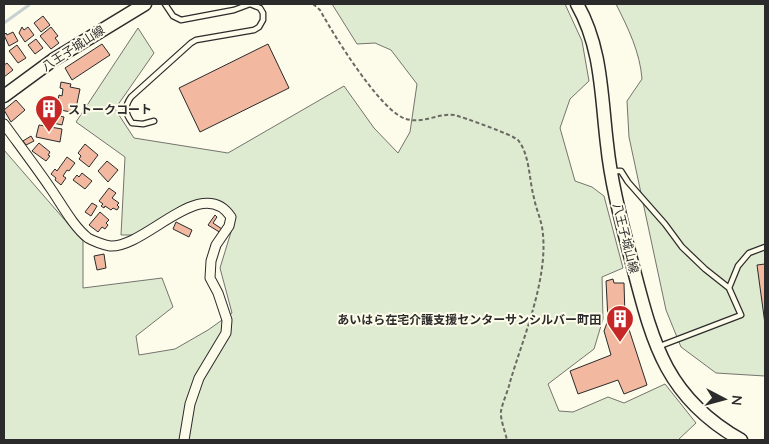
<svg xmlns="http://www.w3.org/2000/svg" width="769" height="444" font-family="Quicksand,'Noto Sans JP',sans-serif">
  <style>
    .green { fill: #deebd1; stroke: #74746e }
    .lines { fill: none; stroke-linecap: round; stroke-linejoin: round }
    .stream { stroke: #c7d0d0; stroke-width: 3 }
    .building { fill: #f2b8a0; stroke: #2b2b2b }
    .service-casing { stroke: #2b2b2b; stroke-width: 7 }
    .minor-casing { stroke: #2b2b2b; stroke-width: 11 }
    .secondary-casing { stroke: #2b2b2b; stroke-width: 15 }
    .path { stroke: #6a6964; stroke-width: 2; stroke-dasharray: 4 2.5; stroke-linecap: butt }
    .service { stroke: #fdfbea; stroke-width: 4.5 }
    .minor { stroke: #fdfbea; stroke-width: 9 }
    .secondary { stroke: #fdfbea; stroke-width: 12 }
    .labels { text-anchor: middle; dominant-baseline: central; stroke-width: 4; stroke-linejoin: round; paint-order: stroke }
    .street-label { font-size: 12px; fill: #2b2b2b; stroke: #fdfbea }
    .poi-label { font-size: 12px; font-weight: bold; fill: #2b2b2b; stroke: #fdfbea; text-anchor: start }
  </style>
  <rect width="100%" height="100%" fill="#fdfbea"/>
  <!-- green -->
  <path class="green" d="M332,4H565L582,41L589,81L570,99L560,128L575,181L592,187L604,196L623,268L602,277L603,319L594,349L548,384L559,411L573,412L608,397L624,403L665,384L696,423L678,440H4V150L83,241V288L162,278L173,307L136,336L139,355L175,349L208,330L232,313L220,268L235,219L220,202L197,200L134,235H121L125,157L76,122L138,28L154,53L115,109L134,138L228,153L344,86L374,128L398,153L410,132L417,84L391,50L375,43L357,44Z
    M616,4H765V376L716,373L681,347L666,310L629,137L627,101L642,79C640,52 628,28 616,4Z"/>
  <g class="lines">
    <!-- stream -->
    <path class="stream" d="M4,23L29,5"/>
  </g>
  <!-- building -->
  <path class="building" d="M43,16L50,25L41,32L34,23Z
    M22,27L24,30L28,27L34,35L25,42L19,33Z
    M51,27L58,36L55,38L59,43L51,49L40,36Z
    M13,32L18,41L9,46L4,35L6,33L7,35Z
    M36,39L43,48L35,54L28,45Z
    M102,44L110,55L72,80L65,68Z
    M268,44L289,88L200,132L179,88Z
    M17,45L26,58L18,63L9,51Z
    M7,63L13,70L4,77V65Z
    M61,82L71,84L70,87L80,89L75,113L56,109L59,95L62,96L63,89L60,88Z
    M16,100L25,110L11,122L4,110Z
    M42,113L48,114L47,121L41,120Z
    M50,114L64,117L62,125L49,122Z
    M39,125L62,129L60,142L36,137Z
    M31,136L34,141L26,145L23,141Z
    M39,143L50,152L48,155L50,156L46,161L32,151Z
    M85,144L98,155L89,167L79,159L81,156L78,153Z
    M67,157L75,163L69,171L67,170L63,176L66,178L61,185L55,180L56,178L51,174L55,169L57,171Z
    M107,161L118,170L108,182L98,171Z
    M82,173L92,181L85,189L73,180L77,175L79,177Z
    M109,188L116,193L112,198L119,203L117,205L119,207L117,210L113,208L111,210L105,206L104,208L101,206L103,204L99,201Z
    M92,203L97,206L91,216L85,212Z
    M100,212L109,220L106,223L108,225L105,229L102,227L98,232L89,225Z
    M215,215L217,217L213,223L222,229L221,233L208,225Z
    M176,222L192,230L189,237L173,229Z
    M104,254L106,268L97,270L94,256Z
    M765,264V324L757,265Z
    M613,279L614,283H624L625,317L647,385L624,394L618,380L578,394L570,371L611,355L604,331L608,320L606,281Z"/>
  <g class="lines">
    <defs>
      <path id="service" d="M154,121L143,124L132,123C125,113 124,107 131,97L191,43L196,40L254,30L259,27L263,20V13L260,8L250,4L234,10L181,20L173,16L165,4
        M612,171H621L628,182L665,224L682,247L705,269L729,288L741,315L660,346
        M729,288L738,266L749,253L765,247"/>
      <path id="minor" d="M4,124C20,146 36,167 51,189C62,205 73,226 88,238C93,241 104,245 110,246C146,248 202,173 231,217L229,226L216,245L211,261L210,278L218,293L227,320L226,333L199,378L190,404L184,440"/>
      <path id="secondary" d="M577,4C602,48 601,95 607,144C611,183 621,220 631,259C652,339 663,396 741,440
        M4,96L53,60L145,4"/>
    </defs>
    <!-- service casing -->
    <use href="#service" class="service-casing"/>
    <!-- minor casing -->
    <use href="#minor" class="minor-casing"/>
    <!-- secondary casing -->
    <use href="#secondary" class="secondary-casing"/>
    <!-- path -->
    <path class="path" d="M313,4L320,10C333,34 381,112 406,119C423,124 438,113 454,115C463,117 513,135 518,140C530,155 529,180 534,198C536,208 540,217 542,227C550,275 524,335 510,382C508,391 503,401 501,411C500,419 505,431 507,440"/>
    <!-- service -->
    <use href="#service" class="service"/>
    <!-- minor -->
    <use href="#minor" class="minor"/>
    <!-- secondary -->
    <use href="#secondary" class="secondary"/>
  </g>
  <!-- icons -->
  <defs>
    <symbol id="building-pin" viewBox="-11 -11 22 30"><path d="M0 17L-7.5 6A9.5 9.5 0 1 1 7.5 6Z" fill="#c62828" stroke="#fdfbea"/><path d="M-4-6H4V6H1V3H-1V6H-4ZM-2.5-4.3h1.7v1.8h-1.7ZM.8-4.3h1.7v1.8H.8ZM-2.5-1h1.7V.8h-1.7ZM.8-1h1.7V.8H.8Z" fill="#fff"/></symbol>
  </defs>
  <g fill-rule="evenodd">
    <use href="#building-pin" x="33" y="93" width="32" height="43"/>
    <use href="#building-pin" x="604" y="303" width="32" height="43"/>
  </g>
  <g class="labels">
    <!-- street labels -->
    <g class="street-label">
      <text transform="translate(73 48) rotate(-33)">八王子城山線</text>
      <text transform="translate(626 238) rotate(76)">八王子城山線</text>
    </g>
    <!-- poi labels -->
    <g class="poi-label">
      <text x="68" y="109">ストークコート</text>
      <text x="601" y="319" text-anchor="end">あいはら在宅介護支援センターサンシルバー町田</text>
    </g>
  </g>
  <!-- border -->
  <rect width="769" height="444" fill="none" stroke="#2b2b2b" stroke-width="10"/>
  <!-- north arrow -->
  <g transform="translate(724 399) rotate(96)" stroke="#fdfbea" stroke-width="4" paint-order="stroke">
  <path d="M0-4L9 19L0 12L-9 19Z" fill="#2b2b2b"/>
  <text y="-8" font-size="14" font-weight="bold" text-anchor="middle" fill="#2b2b2b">N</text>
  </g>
</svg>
